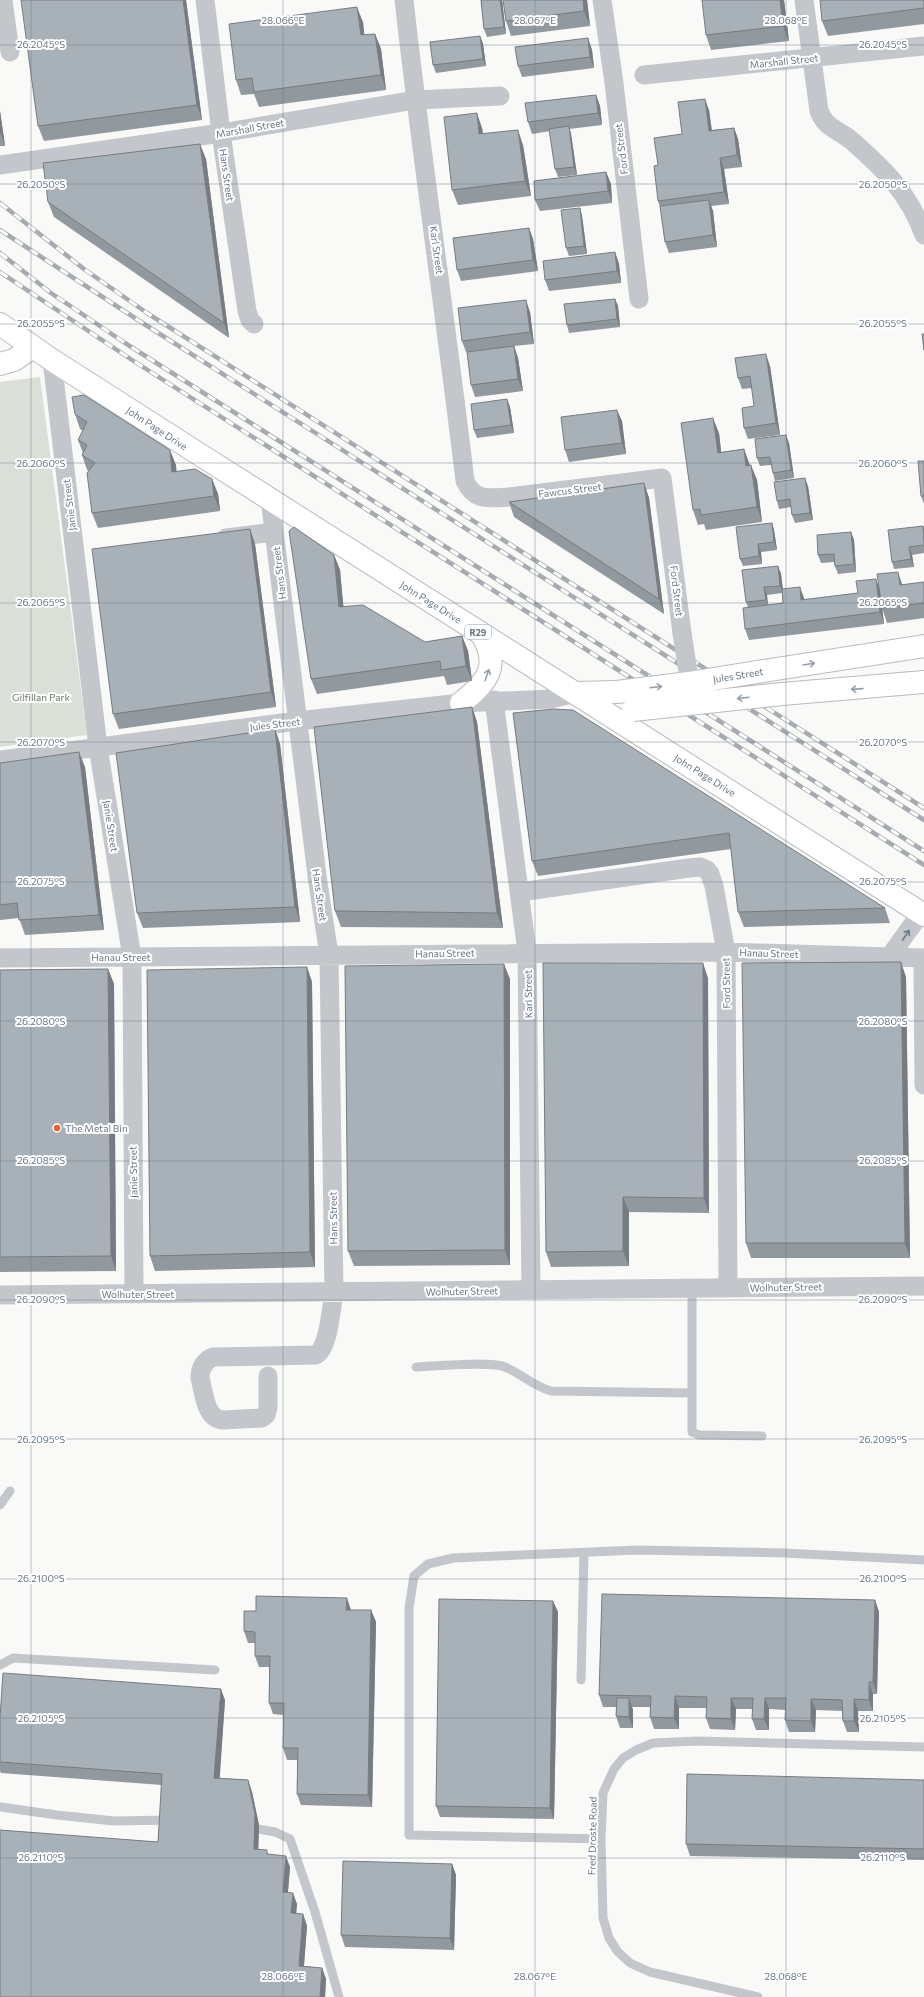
<svg xmlns="http://www.w3.org/2000/svg" width="924" height="1997" font-family="Commissioner,sans-serif">
  <style>
    .green { fill: #dae0d8 }
    .lines { fill: none; stroke-linecap: round; stroke-linejoin: round }
    .secondary-casing { stroke: #b7bcc1; stroke-width: 24 }
    .primary-casing { stroke: #b8bcc0; stroke-width: 24 }
    .lane { stroke: #c3c6ca; stroke-width: 9 }
    .street { stroke: #c3c6ca; stroke-width: 19 }
    .secondary { stroke: #fff; stroke-width: 22 }
    .primary { stroke: #fff; stroke-width: 22 }
    .rail-casing { stroke: #a6abb1; stroke-width: 4.5 }
    .rail { stroke: #fff; stroke-width: 3; stroke-dasharray: 9; stroke-linecap: butt }
    .secondary-bridge-casing { stroke: #b7bcc1; stroke-width: 24; stroke-linecap: butt }
    .street-bridge { stroke: #c3c6ca; stroke-width: 19 }
    .secondary-bridge { stroke: #fff; stroke-width: 22 }
    .wall { fill: #91989e; fill-rule: evenodd }
    .shaded-wall { fill: #767c81 }
    .building { fill: #a9b1b8; stroke: #767c81 }
    .oneway { stroke: #96a0ab }
    .oneway2 { stroke: #697887 }
    .ticks { fill: none; stroke: #697887; stroke-width: 1; stroke-opacity: 0.45 }
    .poi-dot { fill: #e1642f; stroke: #fff; stroke-width: 1.5 }
    .labels { text-anchor: middle; dominant-baseline: central; stroke-width: 4; stroke-linejoin: round; paint-order: stroke }
    .shield { fill: #fff; stroke: #96a0ab; stroke-width: 1 }
    .shield-label { font-size: 9px; font-weight: bold; fill: #697887 }
    .street-label { font-size: 10px; fill: #697887; stroke: #fff }
    .park-label { font-size: 10px; fill: #667963; stroke: #fff }
    .poi-label { font-size: 10px; fill: #697887; stroke: #fff; text-anchor: start }
    .ticks-label { font-size: 10px; text-anchor: middle; fill: #697887; stroke: #fff; stroke-width: 4; stroke-linejoin: round; paint-order: stroke }
  </style>
  <rect width="100%" height="100%" fill="#f9f9f7"/>
  <!-- green -->
  <path class="green" d="M40,377L87,735L0,747V382Z"/>
  <g class="lines">
    <defs>
      <path id="secondary" d="M770,670L924,646
        M576,693L617,692
        M782,694L924,682"/>
      <path id="primary" d="M0,324L52,360L202,456L924,915
        M0,364L14,360L33,347
        M461,703C488,682 501,665 481,633"/>
    </defs>
    <!-- secondary casing -->
    <use href="#secondary" class="secondary-casing"/>
    <!-- primary casing -->
    <use href="#primary" class="primary-casing"/>
    <!-- lane -->
    <path class="lane" d="M692,1288V1432L699,1435L762,1436
      M416,1367C435,1366 490,1361 505,1367C522,1374 533,1386 551,1391L691,1393
      M0,1505L10,1491
      M0,1665L13,1658L215,1670
      M581,1680L584,1553
      M0,1807L57,1815L114,1821L171,1820
      M247,1827L275,1832L290,1839L315,1912L339,1997
      M601,1839L409,1835V1608L414,1576L428,1564L453,1558L637,1550L784,1553L924,1560
      M758,1997L650,1972L630,1963L618,1952L609,1938L603,1918L601,1839L603,1793L614,1769L623,1758L636,1750L653,1743L698,1741L924,1747"/>
    <!-- street -->
    <path class="street" d="M3,0L10,52
      M205,0L221,133L247,311L250,320L254,324
      M404,0C422,161 446,321 465,481C475,502 489,498 509,497L662,478L682,633
      M602,0L614,83L639,299
      M804,0L819,111C826,129 838,129 852,141C884,169 909,193 924,235
      M644,75L924,46
      M0,165L221,133L415,100L500,96
      M52,360L98,747L132,957L134,1294
      M226,538L274,532
      M494,700L527,952L531,1290
      M0,760L297,721L461,703L551,699L576,693
      M520,892L689,868L700,867L707,870L710,874L714,886L726,952L728,1288
      M890,956L921,913
      M0,958L726,952L924,958
      M923,958L924,1085
      M0,1295L924,1286
      M268,1376V1407L266,1415L262,1418L223,1420C205,1419 204,1392 200,1378C200,1368 204,1361 213,1357L316,1355C329,1347 331,1308 334,1293L329,955L318,883L270,499"/>
    <!-- secondary -->
    <use href="#secondary" class="secondary"/>
    <!-- primary -->
    <use href="#primary" class="primary"/>
    <defs>
      <path id="rail" d="M0,203L84,269L147,313L924,808
        M0,230L141,322L924,820
        M0,253L51,293L125,343L924,851
        M0,272L132,360L924,865"/>
    </defs>
    <!-- rail casing -->
    <use href="#rail" class="rail-casing"/>
    <!-- rail -->
    <use href="#rail" class="rail"/>
    <defs>
      <path id="secondary-bridge" d="M617,692L689,683L770,670
        M633,710L782,694"/>
    </defs>
    <!-- secondary-bridge casing -->
    <use href="#secondary-bridge" class="secondary-bridge-casing"/>
    <!-- street-bridge -->
    <path class="street-bridge" d="M682,633L692,697"/>
    <!-- secondary-bridge -->
    <use href="#secondary-bridge" class="secondary-bridge"/>
  </g>
  <!-- wall -->
  <path class="wall" d="M186,0L202,120L44,141L38,126Z
    M481,0H502L506,34L487,37L484,29Z
    M587,0L590,26L511,36L506,21Z
    M784,0L789,41L711,50L706,35Z
    M924,0V24L828,36L822,21Z
    M363,22L364,35L375,34L381,49L386,90L259,107L254,94L241,95L236,80Z
    M480,36L483,44L486,66L436,73L433,65Z
    M588,38L592,50L594,68L522,77L518,66Z
    M596,95L600,106L602,125L569,129L571,134L577,175L558,177L555,169L550,131L532,134L528,122Z
    M709,110L712,130L734,128L738,139L742,167L724,169L729,204L711,206L713,211L717,247L669,253L665,242L660,207L658,201V165L682,134Z
    M0,111L5,146H0Z
    M482,128L483,134L523,145L531,196L458,205L452,190Z
    M206,159L229,338L54,217L48,202Z
    M606,172L611,184L612,203L540,211L535,200Z
    M580,208L582,216L587,254L569,256L566,248Z
    M529,228L533,239L538,271L461,281L457,270Z
    M615,252L619,264L621,283L549,291L545,280Z
    M615,299L618,306L620,327L569,333L567,325Z
    M530,312L534,344L514,346L518,358L523,391L475,397L471,385L482,350L466,352L462,341Z
    M770,366L780,435L748,439L744,428L754,406L752,388L742,389L738,378Z
    M507,399L510,407L514,433L477,438L474,430Z
    M75,414L176,465V472L212,479L218,494L220,511L98,528L92,513L89,471L87,470L82,455L83,453L78,440L83,431L80,429Z
    M622,421L626,454L569,462L565,450Z
    M719,433L721,452L744,449L750,465L757,480L762,522L706,530L704,524L698,525L693,510Z
    M789,443L794,478L775,481L771,465L760,466L757,458Z
    M924,461V504L921,496Z
    M644,483L649,498L664,614L514,517L509,502Z
    M808,486L813,520L795,523L792,515L791,507L779,509L777,501Z
    M772,523L774,530L777,550L761,552L762,564L743,566L740,559Z
    M923,526L924,528V553L912,555L914,567L894,569L892,562Z
    M250,529L255,544L276,707L119,729L113,714Z
    M851,532L854,540L856,572L838,574L835,566L834,562L821,563L818,555Z
    M334,555L340,570L343,607L425,642L462,636L468,651L472,681L447,685L444,676L317,694L311,679Z
    M778,566L781,574L783,589L804,598V600L858,593L879,589L924,582V618L887,623L882,608L884,624L749,640L745,629L748,607L746,602ZM782,593L783,603L768,605L767,595Z
    M472,707L477,722L503,928L341,927L335,911Z
    M513,713L885,908L890,923L744,927L738,912L731,849L538,876L532,861Z
    M275,729L280,744L300,922L143,928L137,913Z
    M0,763L85,767L104,930L25,935L19,918L0,920Z
    M307,967L312,982L315,1267L155,1271L150,1256Z
    M108,969L114,984L116,1271L0,1272V970Z
    M906,977L910,1258H751L746,1243Z
    M708,978L709,1213L629,1212V1266L551,1267L546,1252Z
    M510,979V1265L354,1266L348,1251Z
    M875,1600L879,1612L877,1694H873V1711H858L859,1732H847L843,1721L842,1711L816,1710L815,1732H789L785,1720L786,1710L769,1709V1730H756L752,1719V1709H736L735,1730L710,1729L706,1718L707,1708H679V1729H654L650,1717V1707H632L633,1710V1728H620L616,1716V1707H603L599,1695Z
    M553,1601L558,1612L554,1819L440,1817L436,1806Z
    M351,1610H371L376,1622L372,1807L301,1805L297,1794V1760H287L283,1748V1715L273,1714L269,1703V1667H259L255,1656V1643H248L244,1631L256,1611Z
    M225,1700L219,1778L248,1780L252,1792L259,1825L258,1849L269,1854L290,1867L288,1892L297,1904L296,1914H303L307,1926L304,1966L322,1968L326,1979L325,1997H0L158,1842L162,1785L1,1773L0,1771V1717Z
    M924,1780V1860L690,1856L686,1844Z
    M452,1864L456,1875L454,1950L345,1947L341,1935Z"/>
  <!-- shaded-wall -->
  <path class="shaded-wall" d="M183,0H186L202,120L197,105Z
    M500,0H502L506,34L504,27Z
    M583,0H587L590,26L584,11Z
    M780,0H784L789,41L783,26Z
    M357,7L363,22L366,51L361,35Z
    M375,34L381,49L386,90L381,75Z
    M480,36L483,44L486,66L483,59Z
    M588,38L592,50L594,68L590,57Z
    M596,95L600,106L602,125L598,113Z
    M705,99L709,110L713,142L709,131Z
    M0,111L5,146L0,132Z
    M477,113L482,128L485,150L479,134Z
    M569,126L571,134L577,175L574,167Z
    M734,128L738,139L742,167L737,155Z
    M518,130L523,145L531,196L525,181Z
    M200,144L206,159L229,338L224,323Z
    M720,158L724,169L729,204L724,192Z
    M606,172L611,184L612,203L608,191Z
    M709,200L713,211L717,247L713,235Z
    M580,208L582,216L587,254L584,246Z
    M529,228L533,239L538,271L533,260Z
    M615,252L619,264L621,283L617,271Z
    M615,299L618,306L620,327L617,319Z
    M526,300L530,312L534,344L530,332Z
    M514,346L518,358L523,391L518,379Z
    M766,354L770,366L780,435L776,423Z
    M507,399L510,407L514,433L511,425Z
    M617,410L622,421L626,454L622,443Z
    M713,418L719,433L723,468L718,453Z
    M786,435L789,443L794,478L791,470Z
    M744,449L749,464L752,481L746,466Z
    M170,450L176,465L178,487L172,472Z
    M751,465L757,480L762,522L757,507Z
    M805,478L808,486L813,520L810,513Z
    M212,479L218,494L220,511L214,496Z
    M644,483L649,498L664,614L659,599Z
    M772,523L774,530L777,550L774,542Z
    M250,529L255,544L276,707L271,692Z
    M851,532L854,540L856,572L854,564Z
    M758,544L761,552L762,564L759,556Z
    M909,547L912,555L914,567L911,559Z
    M334,555L340,570L345,622L339,607Z
    M778,566L781,574L783,593L780,586Z
    M898,572L903,587L900,585Z
    M876,579L880,590L884,624L880,612Z
    M764,587L767,595L768,607L766,600Z
    M800,587L804,598L806,612L801,600Z
    M462,636L468,651L472,681L466,666Z
    M472,707L477,722L503,928L497,913Z
    M275,729L280,744L300,922L295,907Z
    M79,752L85,767L104,930L99,915Z
    M901,962L906,977L910,1258L905,1243Z
    M703,963L708,978L709,1213L704,1198Z
    M504,964L510,979V1265L505,1250Z
    M307,967L312,982L315,1267L310,1252Z
    M108,969L114,984L116,1271L111,1256Z
    M623,1197L629,1212V1266L623,1251Z
    M347,1598L351,1610L350,1621L346,1610Z
    M875,1600L879,1612L877,1694L873,1682Z
    M553,1601L558,1612L554,1819L550,1808Z
    M371,1610L376,1622L372,1807L368,1795Z
    M869,1682L873,1694V1711L869,1700Z
    M221,1689L225,1700L219,1789L214,1778Z
    M675,1696L679,1708V1729L674,1718Z
    M629,1698L633,1710V1728L629,1717Z
    M731,1698L736,1709L735,1730L731,1719Z
    M765,1698L769,1709V1730L764,1719Z
    M811,1699L816,1710L815,1732L811,1721Z
    M854,1699L858,1711L859,1732L854,1721Z
    M248,1780L252,1792L259,1825L258,1861L254,1849Z
    M286,1856L290,1867L287,1903L283,1892Z
    M452,1864L456,1875L454,1950L450,1938Z
    M293,1893L297,1904L295,1925L291,1913Z
    M303,1914L307,1926L303,1977L299,1966Z
    M322,1968L326,1979L325,1997H320Z"/>
  <!-- building -->
  <path class="building" d="M21,0H183L197,105L38,126Z
    M481,0H500L504,27L484,29Z
    M503,0H583L584,11L506,21Z
    M702,0H780L783,26L706,35Z
    M820,0H924V8L822,21Z
    M357,7L361,35L375,34L381,75L254,92L252,78L236,80L229,24Z
    M480,36L483,59L433,65L430,42Z
    M588,38L590,57L518,66L515,47Z
    M596,95L598,113L528,122L525,103Z
    M705,99L709,131L734,128L737,155L720,158L724,192L658,201L654,166L658,165L654,138L682,134L678,102Z
    M477,113L479,134L518,130L525,181L452,190L444,117Z
    M569,126L574,167L555,169L549,129Z
    M200,144L224,323L48,202L43,163Z
    M606,172L608,191L535,200L534,181Z
    M709,200L713,235L665,242L660,206Z
    M580,208L584,246L566,248L561,210Z
    M529,228L533,260L457,270L453,238Z
    M615,252L617,271L545,280L543,261Z
    M615,299L617,319L567,325L564,304Z
    M526,300L530,332L462,341L458,308Z
    M922,334H924V350Z
    M514,346L518,379L471,385L467,352Z
    M766,354L776,423L744,428L742,408L754,406L750,376L738,378L735,358Z
    M84,395L170,450L172,472L195,469L212,479L214,496L92,513L87,473L95,463L82,455L87,445L78,440L87,422L75,414L72,397Z
    M507,399L511,425L474,430L471,404Z
    M617,410L622,443L565,450L561,417Z
    M713,418L718,453L744,449L746,466L751,465L757,507L701,515L700,509L693,510L681,423Z
    M786,435L791,470L773,473L770,457L757,458L755,439Z
    M918,461H924V496H921Z
    M805,478L810,513L792,515L790,499L777,501L774,482Z
    M644,483L659,599L509,502Z
    M772,523L774,542L758,544L759,556L740,559L736,527Z
    M923,526L924,545L909,547L911,559L892,562L888,530Z
    M294,527L334,555L339,607L363,605L425,642L462,636L466,666L441,670L440,661L311,679L289,531Z
    M250,529L271,692L113,714L92,549Z
    M851,532L854,564L835,566L834,554L818,555L817,535Z
    M778,566L780,586L764,587L766,600L746,602L742,570Z
    M898,572L900,585L924,582V603L882,608L877,574Z
    M876,579L880,612L745,629L743,608L783,603L782,589L800,587L801,600L858,593L856,581Z
    M472,707L497,913L335,911L314,727Z
    M553,709L573,710L885,908L738,912L729,833L532,861L513,713Z
    M275,729L295,907L137,913L116,753Z
    M79,752L99,915L19,920L17,903L0,905V763Z
    M901,962L905,1243H746L742,963Z
    M543,963H703L704,1198L623,1197V1251L546,1252Z
    M504,964L505,1250L348,1251L345,966Z
    M307,967L310,1252L150,1256L147,970Z
    M108,969L111,1256L0,1257V970Z
    M602,1594L875,1600L873,1682H869V1700L854,1699V1721H843L842,1700L811,1699V1721L785,1720L786,1698H765L764,1719H752L753,1698H731V1719L706,1718L707,1697L675,1696L674,1718L650,1717L651,1696L599,1695Z
    M256,1596L347,1598L346,1610H371L368,1795L297,1794L298,1748H283L284,1703H269L270,1656H255V1632L244,1631V1611H256Z
    M439,1599L553,1601L550,1808L436,1806Z
    M3,1673L221,1689L214,1778L248,1780L255,1814L254,1849L267,1850V1854L286,1856L283,1892L293,1893L291,1913L303,1914L299,1966L322,1968L320,1997H0V1830L158,1842L162,1774L0,1762V1717Z
    M617,1698H629V1717L616,1716Z
    M687,1774L924,1780V1849L686,1844Z
    M343,1861L452,1864L450,1938L341,1935Z"/>
  <!-- one-way arrows -->
  <defs><path id="oneway-shaft" d="M-6 0H5M1.5-3L5.5 0L1.5 3" fill="none" stroke-width="1.6" stroke-linecap="round" stroke-linejoin="round"/></defs>
  <g class="oneway">
    <use href="#oneway-shaft" transform="translate(809 664) rotate(-9)"/>
    <use href="#oneway-shaft" transform="translate(487 675) rotate(-71)"/>
    <use href="#oneway-shaft" transform="translate(656 687) rotate(-7)"/>
    <use href="#oneway-shaft" transform="translate(857 689) rotate(176)"/>
    <use href="#oneway-shaft" transform="translate(743 698) rotate(173)"/>
  </g>
  <use class="oneway2" href="#oneway-shaft" transform="translate(906 935) rotate(-56)"/>
  <!-- ticks -->
  <path class="ticks" d="M31,0V1997M283,0V1997M535,0V1997M786,0V1997M0,45H924M0,184H924M0,324H924M0,463H924M0,603H924M0,742H924M0,882H924M0,1021H924M0,1161H924M0,1300H924M0,1439H924M0,1579H924M0,1718H924M0,1858H924"/>
  <!-- markers -->
  <circle class="poi-dot" cx="57" cy="1128" r="4"/>
  <g class="labels">
    <!-- shield labels -->
    <rect class="shield" x="465" y="625" width="26" height="14" rx="3"/>
    <g class="shield-label">
      <text x="478" y="632">R29</text>
    </g>
    <!-- street labels -->
    <g class="street-label">
      <text transform="translate(784 61) rotate(-6)">Marshall Street</text>
      <text transform="translate(250 128) rotate(-10)">Marshall Street</text>
      <text transform="translate(621 149) rotate(-97)">Ford Street</text>
      <text transform="translate(227 175) rotate(82)">Hans Street</text>
      <text transform="translate(437 250) rotate(82)">Karl Street</text>
      <text transform="translate(157 428) rotate(33)">John Page Drive</text>
      <text transform="translate(570 490) rotate(-7)">Fawcus Street</text>
      <text transform="translate(69 505) rotate(-97)">Janie Street</text>
      <text transform="translate(279 573) rotate(-97)">Hans Street</text>
      <text transform="translate(677 591) rotate(83)">Ford Street</text>
      <text transform="translate(431 602) rotate(32)">John Page Drive</text>
      <text transform="translate(738 675) rotate(-9)">Jules Street</text>
      <text transform="translate(275 724) rotate(-7)">Jules Street</text>
      <text transform="translate(705 775) rotate(32)">John Page Drive</text>
      <text transform="translate(111 826) rotate(81)">Janie Street</text>
      <text transform="translate(320 895) rotate(82)">Hans Street</text>
      <text transform="translate(445 953) rotate(-1)">Hanau Street</text>
      <text transform="translate(769 953) rotate(2)">Hanau Street</text>
      <text x="121" y="957">Hanau Street</text>
      <text transform="translate(726 983) rotate(-91)">Ford Street</text>
      <text transform="translate(528 994) rotate(-91)">Karl Street</text>
      <text transform="translate(133 1172) rotate(-91)">Janie Street</text>
      <text transform="translate(333 1218) rotate(-91)">Hans Street</text>
      <text transform="translate(786 1287) rotate(-1)">Wolhuter Street</text>
      <text transform="translate(462 1291) rotate(-1)">Wolhuter Street</text>
      <text x="138" y="1294">Wolhuter Street</text>
      <text transform="translate(592 1836) rotate(-89)">Fred Droste Road</text>
    </g>
    <!-- park labels -->
    <g class="park-label">
      <text x="41" y="697">Gilfillan Park</text>
    </g>
    <!-- poi labels -->
    <g class="poi-label">
      <text x="65" y="1128">The Metal Bin</text>
    </g>
  </g>
  <g class="ticks-label">
    <text x="283" y="24">28.066°E</text>
    <text x="535" y="24">28.067°E</text>
    <text x="786" y="24">28.068°E</text>
    <text x="41" y="48">26.2045°S</text>
    <text x="883" y="48">26.2045°S</text>
    <text x="41" y="188">26.2050°S</text>
    <text x="883" y="188">26.2050°S</text>
    <text x="41" y="327">26.2055°S</text>
    <text x="883" y="327">26.2055°S</text>
    <text x="41" y="467">26.2060°S</text>
    <text x="883" y="467">26.2060°S</text>
    <text x="41" y="606">26.2065°S</text>
    <text x="883" y="606">26.2065°S</text>
    <text x="41" y="746">26.2070°S</text>
    <text x="883" y="746">26.2070°S</text>
    <text x="41" y="885">26.2075°S</text>
    <text x="883" y="885">26.2075°S</text>
    <text x="41" y="1025">26.2080°S</text>
    <text x="883" y="1025">26.2080°S</text>
    <text x="41" y="1164">26.2085°S</text>
    <text x="883" y="1164">26.2085°S</text>
    <text x="41" y="1303">26.2090°S</text>
    <text x="883" y="1303">26.2090°S</text>
    <text x="41" y="1443">26.2095°S</text>
    <text x="883" y="1443">26.2095°S</text>
    <text x="41" y="1582">26.2100°S</text>
    <text x="883" y="1582">26.2100°S</text>
    <text x="41" y="1722">26.2105°S</text>
    <text x="883" y="1722">26.2105°S</text>
    <text x="41" y="1861">26.2110°S</text>
    <text x="883" y="1861">26.2110°S</text>
    <text x="283" y="1980">28.066°E</text>
    <text x="535" y="1980">28.067°E</text>
    <text x="786" y="1980">28.068°E</text>
  </g>
</svg>
